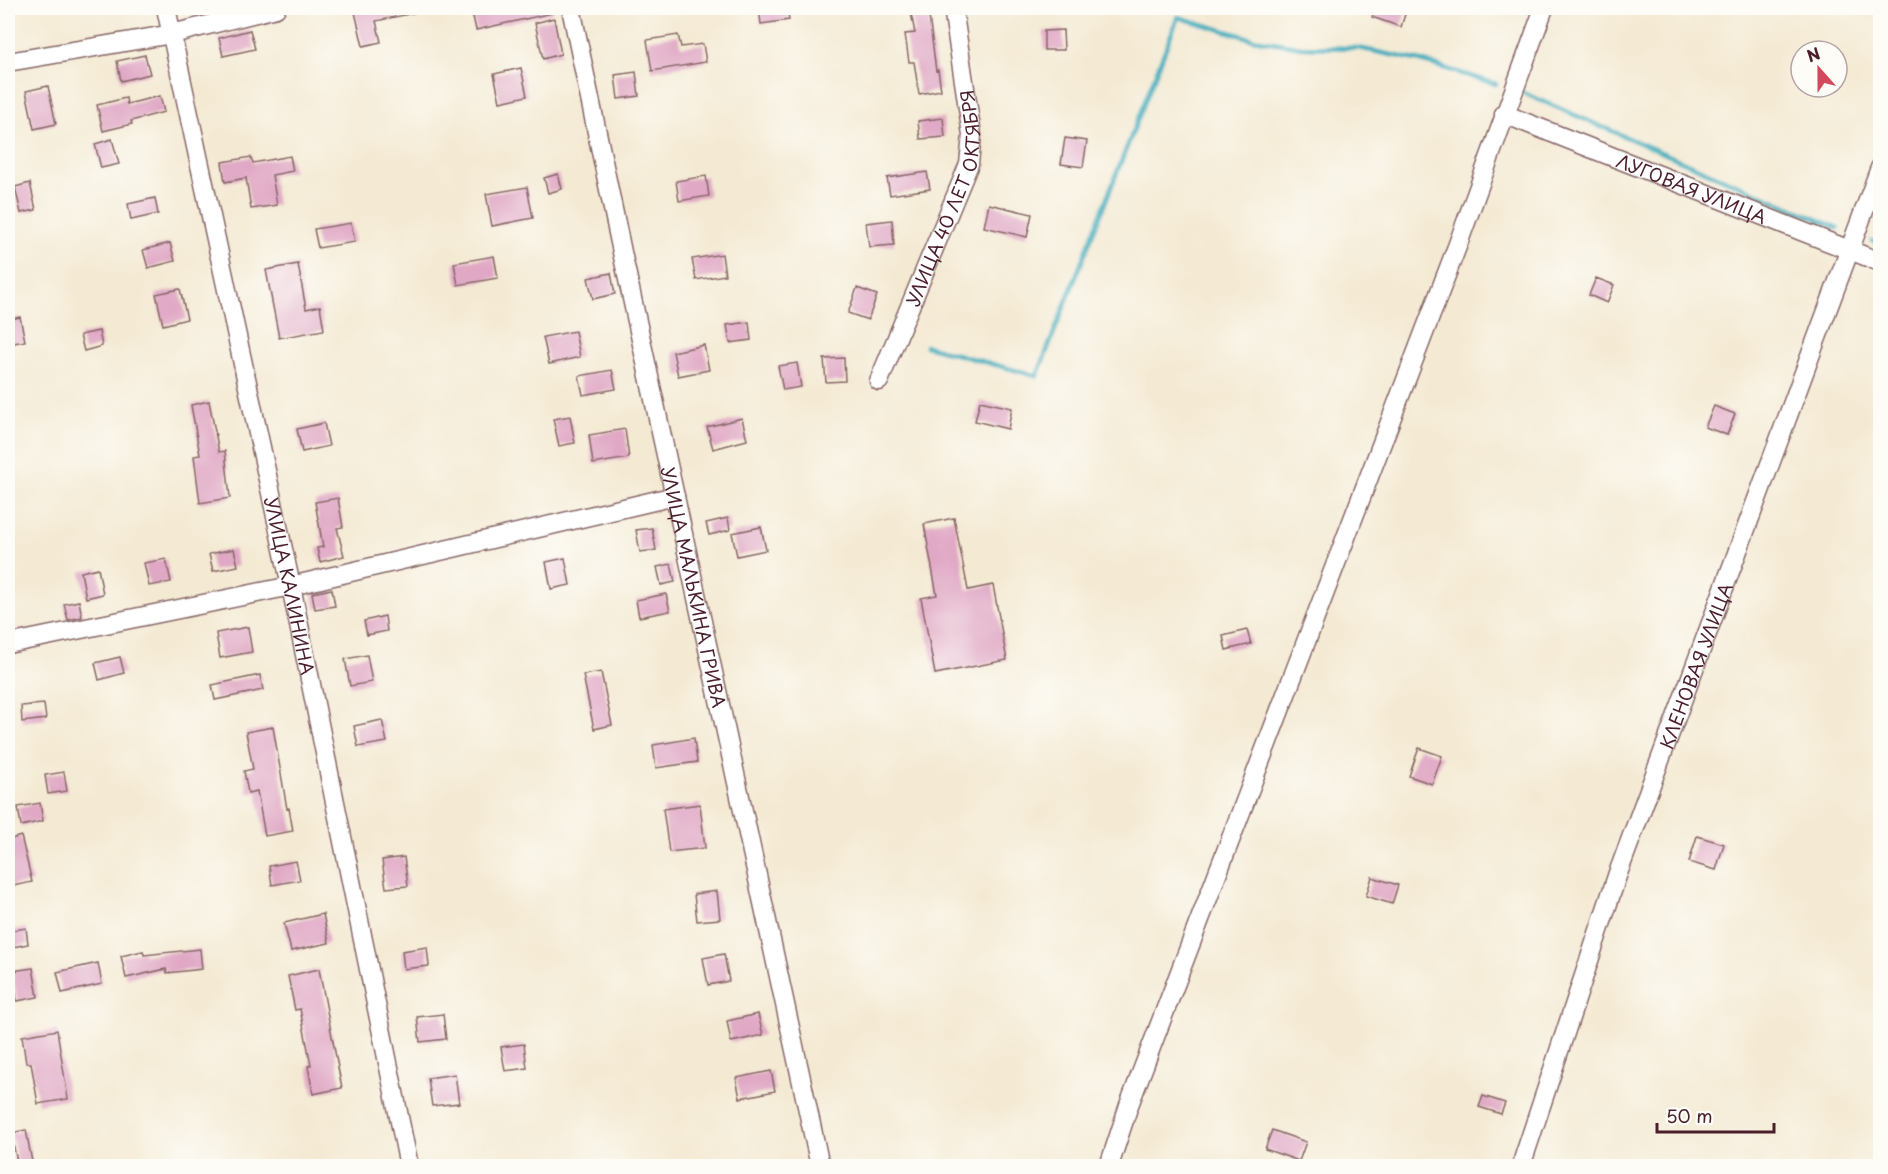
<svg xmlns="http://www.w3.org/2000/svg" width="1888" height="1174" font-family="'Playpen Sans',sans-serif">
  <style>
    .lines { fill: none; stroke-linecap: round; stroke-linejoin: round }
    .stream { stroke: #3dabbc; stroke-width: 4.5 }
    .building { fill: #e0a8c5 }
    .minor-casing { stroke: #866666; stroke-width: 21 }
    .minor { stroke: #fff; stroke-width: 18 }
    .labels { text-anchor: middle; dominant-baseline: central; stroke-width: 4.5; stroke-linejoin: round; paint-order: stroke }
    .street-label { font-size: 18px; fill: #4a1f2b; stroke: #fdfcf7 }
  </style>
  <rect width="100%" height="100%" fill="#fdfcf7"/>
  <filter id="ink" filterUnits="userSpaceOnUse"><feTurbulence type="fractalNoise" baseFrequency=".0167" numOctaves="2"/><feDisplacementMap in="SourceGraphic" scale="12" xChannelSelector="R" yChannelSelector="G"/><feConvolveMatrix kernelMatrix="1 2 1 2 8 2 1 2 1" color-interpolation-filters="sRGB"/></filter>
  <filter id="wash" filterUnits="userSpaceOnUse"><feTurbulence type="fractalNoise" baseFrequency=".008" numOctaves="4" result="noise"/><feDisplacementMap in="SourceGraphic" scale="24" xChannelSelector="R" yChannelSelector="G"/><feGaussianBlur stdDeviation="1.35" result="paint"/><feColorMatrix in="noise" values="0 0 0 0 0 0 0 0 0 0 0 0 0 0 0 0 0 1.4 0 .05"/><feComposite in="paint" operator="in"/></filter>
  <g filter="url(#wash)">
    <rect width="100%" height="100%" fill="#f4ead4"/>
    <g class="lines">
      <!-- stream -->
      <path class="stream" d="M1521,92L1838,228
        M1872,241L1880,244
        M926,346L1037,376L1178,17L1253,39L1302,47L1358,48L1421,61L1496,84"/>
    </g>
    <g id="blocks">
      <!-- building -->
      <path class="building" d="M354,8H413L414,13L376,21L381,42L363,46Z
        M471,8H551L552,13L476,30Z
        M769,8H787L789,20L761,24L759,9Z
        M910,8H928L936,71L938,70L941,90L919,94L914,62H909L905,34L915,33Z
        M1376,8H1407L1401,27L1372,17Z
        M554,18L561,54L543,59L535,23Z
        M250,30L255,49L223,56L219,38Z
        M1063,30L1064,50H1044V31Z
        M678,35L681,47L703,44L706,62L652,71L647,40Z
        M145,55L150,74L121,81L117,61Z
        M521,68L527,96L500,102L494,74Z
        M636,72L639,96L618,99L615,75Z
        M48,86L56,124L34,129L26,91Z
        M160,96L164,112L131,121L132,124L103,131L97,105L126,98L127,104Z
        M943,118L945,137L920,139L918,121Z
        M1065,138L1087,141L1083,167L1061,164Z
        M112,139L119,164L101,168L95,144Z
        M290,156L293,171L272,175L277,205L251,209L246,178L225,182L222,162L251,157L253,163Z
        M927,172L930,189L890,195L887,178Z
        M558,174L562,189L548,193L544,178Z
        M706,176L709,196L679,201L676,181Z
        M30,183L36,210L21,213L15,187Z
        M527,187L533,218L492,226L486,194Z
        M155,198L158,214L131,220L128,204Z
        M989,204L1032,214L1027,237L984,227Z
        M892,220L894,245L869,247L866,223Z
        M351,223L355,242L318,248L314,229Z
        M170,243L175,261L148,268L143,250Z
        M722,254L725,275L696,280L692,259Z
        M494,256L498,278L458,285L454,263Z
        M298,264L306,309L320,306L324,330L279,338L266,270Z
        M611,273L615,294L593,299L588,278Z
        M1596,278L1614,285L1607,303L1589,295Z
        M857,288L877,295L868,320L848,313Z
        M180,289L187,319L163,325L156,294Z
        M20,317L25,341L8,344V320Z
        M749,322L751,340L730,343L727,325Z
        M99,331L102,346L84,351L80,335Z
        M575,331L580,357L549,364L543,337Z
        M704,345L709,370L678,376L673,352Z
        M844,358L845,381L826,382L824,359Z
        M797,363L801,387L783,390L778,366Z
        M612,370L616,389L583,395L579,376Z
        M209,401L219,452L225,451L230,498L200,503L194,456L200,455L191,405Z
        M980,401L1012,408L1008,429L975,421Z
        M1714,406L1735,414L1727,435L1705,427Z
        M570,416L575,443L559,446L553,419Z
        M742,418L747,440L713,449L707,427Z
        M324,423L329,446L302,452L297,429Z
        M625,429L629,458L593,464L589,435Z
        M338,498L343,527L337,528L344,556L320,562L317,548L323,547L315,502Z
        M728,518L730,530L709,535L706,523Z
        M954,518L968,590L993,585L1007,660L935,674L921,598L937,595L924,524Z
        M761,527L766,550L737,556L732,533Z
        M652,528L656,550L640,552L636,530Z
        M234,549L238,566L213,571L209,554Z
        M565,558L570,585L551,589L546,562Z
        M166,559L171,582L149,586L144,563Z
        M671,564L675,582L661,585L657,567Z
        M98,568L103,594L86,598L81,572Z
        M332,589L335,606L315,609L312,593Z
        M666,594L670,611L639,617L636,600Z
        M79,601L82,617L68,620L64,604Z
        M385,616L387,631L367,635L364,621Z
        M248,627L252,652L220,658L216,633Z
        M1247,630L1251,644L1226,650L1223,636Z
        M367,655L372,682L350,686L345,659Z
        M120,657L124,673L99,680L95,663Z
        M601,672L612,725L594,729L583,675Z
        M260,675L263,690L215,700L212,685Z
        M44,704L46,719L22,722L21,706Z
        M382,720L387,742L358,747L354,726Z
        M273,727L287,809L289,808L293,831L265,836L257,791L248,793L244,771L253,769L246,732Z
        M694,738L697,762L656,768L653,745Z
        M1419,748L1442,756L1432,784L1409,776Z
        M64,772L67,791L48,794L45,775Z
        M40,803L43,821L21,826L18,807Z
        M700,804L705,848L669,852L663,809Z
        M21,836L32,882L8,887V840Z
        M1697,836L1724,844L1716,870L1689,862Z
        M404,857L408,886L386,888L382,860Z
        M296,861L300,880L272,885L269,866Z
        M1372,877L1398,885L1392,904L1366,896Z
        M717,891L720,919L697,921L694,894Z
        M323,914L329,943L291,951L284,923Z
        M26,928L28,944L8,948V931Z
        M427,947L429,966L404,969L402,951Z
        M200,949L202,969L167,973L166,969L126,978L121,956L143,951L144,955Z
        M724,954L729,981L708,985L703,958Z
        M98,963L102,984L62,993L57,972Z
        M33,968L38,997L17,1001L12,971Z
        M319,969L342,1088L313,1094L308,1066L311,1065L300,1009L295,1010L288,976Z
        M443,1014L446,1039L420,1042L417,1017Z
        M758,1014L763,1035L731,1042L727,1021Z
        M57,1030L68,1099L38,1104L31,1063H26L22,1036Z
        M524,1044L527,1068L505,1071L501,1047Z
        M771,1071L775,1091L740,1098L736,1078Z
        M455,1074L459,1103L432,1106L428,1078Z
        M1483,1096L1505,1103L1501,1114L1479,1107Z
        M26,1130L33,1167H18L11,1133Z
        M1272,1130L1306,1142L1299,1161L1265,1149Z"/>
    </g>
  </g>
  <g filter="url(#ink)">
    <use href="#blocks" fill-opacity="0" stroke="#866666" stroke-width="1.5"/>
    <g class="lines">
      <defs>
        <g id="minor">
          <path id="s1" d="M166,8L291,586L409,1166"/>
          <path id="s2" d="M571,8L622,252L820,1166"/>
          <path d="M8,62L172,34L276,8"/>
          <path id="s3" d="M1504,114L1880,262"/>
          <path id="s4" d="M879,381L969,164L972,135L953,8"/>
          <path d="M8,644L291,586L675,496"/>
          <path d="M1109,1166L1129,1105L1458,244L1544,8"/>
          <path id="s5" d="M1521,1166L1617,876L1880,168"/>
        </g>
      </defs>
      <!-- minor casing -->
      <use href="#minor" class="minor-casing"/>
      <!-- minor -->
      <use href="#minor" class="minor"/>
    </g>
  </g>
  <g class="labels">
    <!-- street labels -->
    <g class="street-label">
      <text stroke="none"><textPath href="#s3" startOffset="202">ЛУГОВАЯ УЛИЦА</textPath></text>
      <text stroke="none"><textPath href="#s4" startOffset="196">УЛИЦА 40 ЛЕТ ОКТЯБРЯ</textPath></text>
      <text stroke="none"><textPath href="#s1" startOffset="591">УЛИЦА КАЛИНИНА</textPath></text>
      <text stroke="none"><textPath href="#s2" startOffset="592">УЛИЦА МАЛЬКИНА ГРИВА</textPath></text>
      <text stroke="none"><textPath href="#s5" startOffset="530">КЛЕНОВАЯ УЛИЦА</textPath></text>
    </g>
  </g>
  <!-- margin -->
  <rect width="1888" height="1174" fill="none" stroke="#fdfcf7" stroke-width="30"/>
  <!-- north arrow -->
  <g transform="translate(1819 69) rotate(339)"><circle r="28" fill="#fdfcf7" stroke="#b5a4a5" stroke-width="1.5"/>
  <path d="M0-4.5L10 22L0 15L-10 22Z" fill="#d1495b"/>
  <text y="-9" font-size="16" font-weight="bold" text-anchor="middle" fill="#4a1f2b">N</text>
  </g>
  <!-- scale -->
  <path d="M1657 1123v9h117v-9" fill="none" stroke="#4a1f2b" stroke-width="3"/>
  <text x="1666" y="1123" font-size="18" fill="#4a1f2b" stroke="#fdfcf7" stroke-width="4.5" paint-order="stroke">50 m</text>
</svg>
